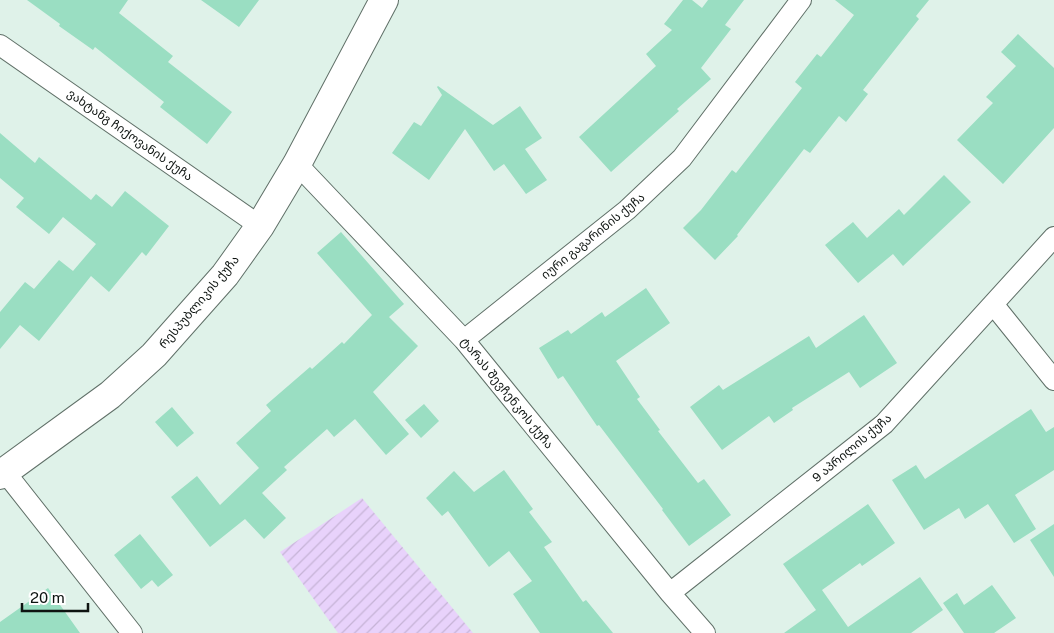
<svg xmlns="http://www.w3.org/2000/svg" width="1054" height="633" font-family="'Public Sans','Noto Sans Georgian',sans-serif">
  <style>
    .garden { fill: url(#garden-furrows) }
    .building { fill: #9adec2 }
    .lines { fill: none; stroke-linecap: round; stroke-linejoin: round }
    .street-casing { stroke: #607068; stroke-width: 22 }
    .primary-casing { stroke: #607068; stroke-width: 30 }
    .street { stroke: #fff; stroke-width: 20 }
    .primary { stroke: #fff; stroke-width: 28 }
    .labels { text-anchor: middle; dominant-baseline: central; stroke-width: 5; stroke-linejoin: round; paint-order: stroke }
    .street-label { font-size: 12px; fill: #0e1411; stroke: #fff }
  </style>
  <defs>
    <pattern id="garden-furrows" width="10" height="10" patternUnits="userSpaceOnUse" patternTransform="scale(1.25)"><rect width="10" height="10" fill="#e8d2fb"/><path d="M-1 1l2-2M0 10L10 0M9 11l2-2" fill="none" stroke="#c6b3d6"/></pattern>
  </defs>
  <rect width="100%" height="100%" fill="#dff2e9"/>
  <!-- garden -->
  <path class="garden" d="M362,498L473,633H338L280,552Z"/>
  <!-- building -->
  <path class="building" d="M27,0H128L119,13L173,56L168,62L232,112L207,144L160,107L164,102L95,47L93,50L59,26L60,24Z
    M201,0H259L239,27Z
    M683,0H692L702,8L708,0H744L725,25L731,29L701,68L711,79L677,109L679,111L611,172L579,137L656,66L646,54L672,30L664,24Z
    M835,0H929L916,16L919,19L863,90L868,94L846,122L839,116L810,153L804,149L737,235L738,236L715,260L683,228L701,210L732,170L736,173L802,88L795,82L817,54L821,57L854,15Z
    M1018,34L1054,68V128L1003,184L957,140L993,103L986,97L1016,66L1001,52Z
    M438,86L493,125L520,106L542,138L525,149L547,180L526,194L504,164L494,171L465,129L429,180L392,153L414,122L421,126L442,95L437,87Z
    M0,133L35,163L39,157L91,200L96,194L112,207L125,191L169,226L146,256L142,252L109,292L91,276L39,341L20,325L0,349V312L25,282L34,289L59,260L73,271L96,244L63,217L49,234L16,207L24,198L0,178Z
    M944,175L971,202L903,266L893,254L858,283L825,245L853,222L867,238L899,209L904,215Z
    M341,232L404,304L389,317L418,346L373,392L409,434L386,455L355,419L334,437L327,429L284,467L287,470L262,493L286,518L264,539L245,519L210,547L171,497L197,476L220,505L259,468L236,443L271,411L266,405L310,367L312,369L342,342L344,344L372,315L317,253Z
    M646,288L670,323L616,361L640,397L637,399L660,430L658,431L698,483L704,479L731,515L689,546L662,510L663,509L599,425L597,426L563,376L558,379L539,348L568,330L571,334L602,312L605,317Z
    M864,315L897,363L860,388L849,372L792,408L793,410L774,423L769,416L722,450L690,407L719,385L723,390L809,336L816,348Z
    M424,404L439,421L421,438L405,420Z
    M172,407L194,433L177,447L155,422Z
    M1031,409L1046,432L1054,427V470L1015,495L1036,529L1014,543L988,504L965,519L959,508L924,530L892,480L916,465L925,479Z
    M504,470L533,509L529,512L552,542L544,547L583,602L586,600L613,633H540L513,594L532,581L509,551L489,567L448,511L442,516L426,498L454,471L474,492Z
    M868,504L895,543L862,566L860,563L822,590L848,627L920,577L943,610L911,633H784L816,610L783,564Z
    M1054,524V577L1030,540Z
    M140,534L173,575L158,587L152,580L141,589L114,555Z
    M992,585L1016,618L994,633H964L943,603L957,593L964,605Z
    M48,588L80,633H0V622Z"/>
  <g class="lines">
    <defs>
      <path id="street" d="M0,45L260,226
        M297,164L464,340L670,593L705,633
        M993,304L1054,380
        M464,340L627,210L682,158L801,0
        M5,472L132,633
        M670,593L884,424L1054,237"/>
      <path id="primary" d="M0,475L110,395L154,355L225,275L260,226L297,164L384,0"/>
    </defs>
    <!-- street casing -->
    <use href="#street" class="street-casing"/>
    <!-- primary casing -->
    <use href="#primary" class="primary-casing"/>
    <!-- street -->
    <use href="#street" class="street"/>
    <!-- primary -->
    <use href="#primary" class="primary"/>
  </g>
  <g class="labels">
    <!-- street labels -->
    <g class="street-label">
      <text transform="translate(130 135) rotate(35)">ვახტანგ ჩიქოვანის ქუჩა</text>
      <text transform="translate(593 236) rotate(-39)">იური გაგარინის ქუჩა</text>
      <text transform="translate(199 302) rotate(-50)">რესპუბლიკის ქუჩა</text>
      <text transform="translate(507 393) rotate(51)">ტარას შევჩენკოს ქუჩა</text>
      <text transform="translate(852 448) rotate(-40)">9 აპრილის ქუჩა</text>
    </g>
  </g>
  <!-- scale -->
  <path d="M22 603v8h66v-8" fill="none" stroke="#0e1411" stroke-width="2.5"/>
  <text x="30" y="603" font-size="15" fill="#0e1411" stroke="#ffffff" stroke-width="4" paint-order="stroke">20 m</text>
</svg>
